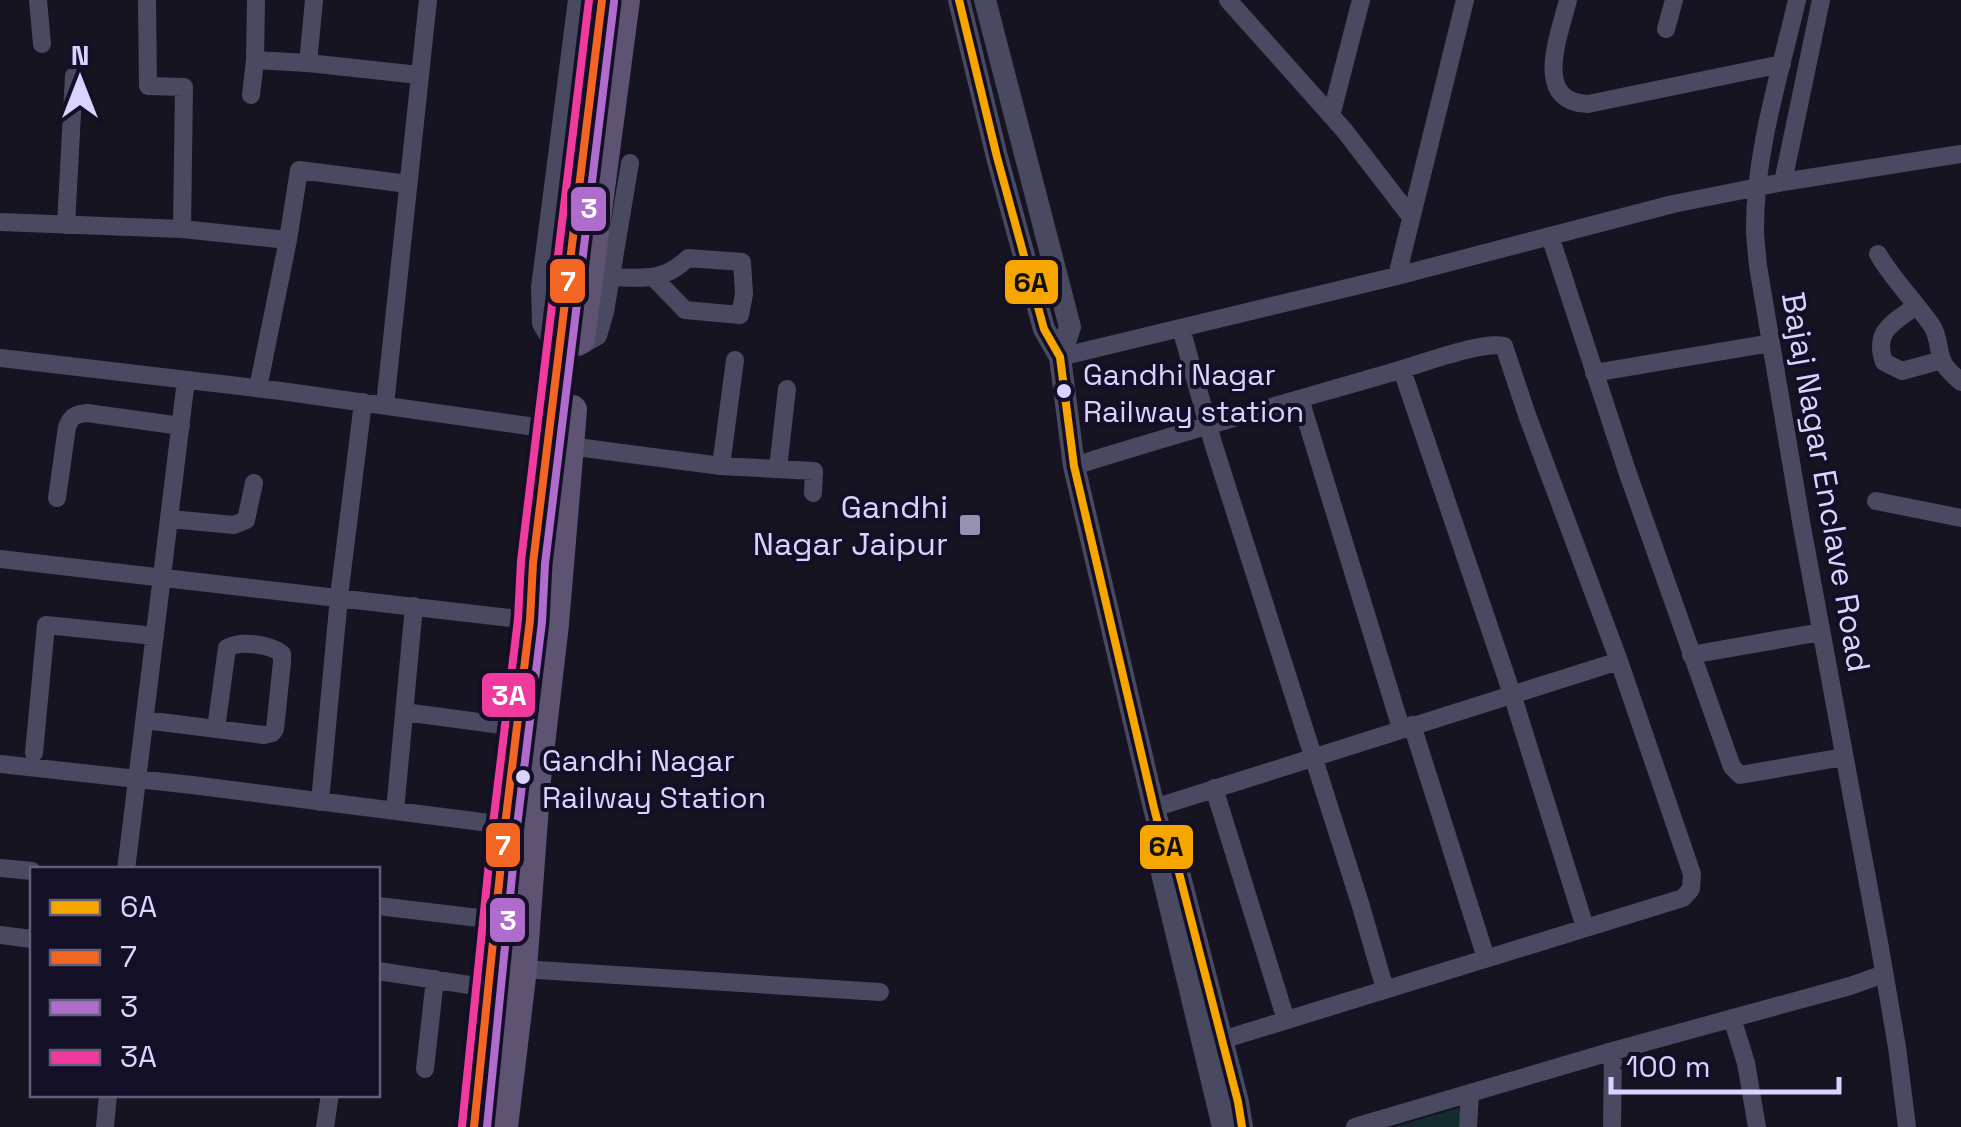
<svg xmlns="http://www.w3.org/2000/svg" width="1961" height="1127" font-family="'Space Grotesk',sans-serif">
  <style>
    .green { fill: #132c2d }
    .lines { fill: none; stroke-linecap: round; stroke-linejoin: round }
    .minor { stroke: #4a4962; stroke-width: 18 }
    .tertiary { stroke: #4a4962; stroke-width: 22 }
    .primary { stroke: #5e5373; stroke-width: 30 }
    .bus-1-casing { stroke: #130f26; stroke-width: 15 }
    .bus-2-casing { stroke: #130f26; stroke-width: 15 }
    .bus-3-casing { stroke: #130f26; stroke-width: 15 }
    .bus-4-casing { stroke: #130f26; stroke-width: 15 }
    .bus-1 { stroke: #f7a600; stroke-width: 8 }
    .bus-2 { stroke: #f26522; stroke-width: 8 }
    .bus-3 { stroke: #b06ccc; stroke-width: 8 }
    .bus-4 { stroke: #f13a9d; stroke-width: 8 }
    .bus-dot { fill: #d9d4ff; stroke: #130f26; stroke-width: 4 }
    .poi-dot { fill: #9591b1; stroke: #130f26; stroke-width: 4 }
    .labels { text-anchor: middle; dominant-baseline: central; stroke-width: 8; stroke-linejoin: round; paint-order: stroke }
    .bus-label { font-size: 30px; fill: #d9d4ff; stroke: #130f26; text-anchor: start }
    .street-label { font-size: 32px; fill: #d9d4ff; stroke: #130f26 }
    .poi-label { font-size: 32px; fill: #d9d4ff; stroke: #130f26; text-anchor: end }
    .line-badge { stroke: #130f26; stroke-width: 4 }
    .badge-label { font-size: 28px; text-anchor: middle; font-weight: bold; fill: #fff }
    .pale-badge-label { font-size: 28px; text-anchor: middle; font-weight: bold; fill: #111 }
  </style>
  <rect width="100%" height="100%" fill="#161421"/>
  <!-- green -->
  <path class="green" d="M1461,1107L1459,1127H1395Z"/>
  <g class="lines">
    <!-- minor -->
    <path class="minor" d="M38,0L42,44
      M147,0L148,86L184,87L182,229
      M1228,0L1344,130L1411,217
      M1568,0C1560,34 1531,102 1588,104L1782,64
      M1797,0C1780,74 1755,151 1755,228C1755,240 1757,253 1758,266L1802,527L1880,948L1897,1047L1907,1127
      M1666,29L1674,0
      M255,60L308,63L419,75
      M308,63L314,0
      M251,95L255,60L256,0
      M1331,116L1361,0
      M1783,182L1821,0
      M0,222L182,229L288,240
      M66,225L74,76
      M1550,236L1627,471L1732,767L1740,775L1844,757
      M1878,254C1893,280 1915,301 1932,326C1940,338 1937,352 1944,364C1948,371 1955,376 1961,382
      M1397,276L1465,0
      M611,277C643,278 664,282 688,258L742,262L744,294L740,315L685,310L655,279
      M1916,306C1893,323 1873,331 1884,362L1902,371L1942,360
      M1181,328L1213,443L1360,903L1385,989
      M579,347L598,336L605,312L630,163
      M1060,357L1397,276L1673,204L1783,182L1961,154
      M1,358L281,391L550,429
      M1402,370L1512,694L1585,927
      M1594,373L1771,343
      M258,388L288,240L299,170L408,184
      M1300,399L1401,728
      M385,405L428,0
      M569,446L721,466L814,471L813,493
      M721,466L735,360
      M1074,466C1179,433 1286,403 1393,372C1418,365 1481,341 1504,346L1527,415L1619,661L1692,874L1691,889L1683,898L1222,1040
      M778,468L787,389
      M57,498L67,427C71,416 76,414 87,413L181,426
      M1876,501L1961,518
      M170,519L234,525L246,520L254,483
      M0,559L536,621
      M1691,655L1821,632
      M404,712L517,727
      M145,720L264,735L272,733L275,729L282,662V654C270,644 240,640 227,648L216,729
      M1412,725L1486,958
      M34,753L46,625L155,636
      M0,764L192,785L505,825
      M1214,788L1286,1020
      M320,802L339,597L363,402
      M1154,808L1619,661
      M395,811L414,606
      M0,868L32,871
      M126,870L186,380
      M378,906L496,920
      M0,935L32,939
      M522,969L880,992
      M378,971L489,988
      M1732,1018L1746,1063L1757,1127
      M425,1069L435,979
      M105,1127L108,1094
      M325,1127L330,1094
      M1355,1127L1613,1051L1850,986L1884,974
      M1468,1127L1470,1093
      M1612,1127L1613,1051"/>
    <!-- tertiary -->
    <path class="tertiary" d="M959,0L997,157L1044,329L1060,357L1074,466L1154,808L1162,839L1177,865L1238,1102L1242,1127
      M985,0L1070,327L1060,357
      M558,348L543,323L542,288L579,0
      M1162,843L1161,869L1223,1127"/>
    <!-- primary -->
    <path class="primary" d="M580,339L625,0
      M474,1127L505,825L530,620L533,563L602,0
      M503,1127L522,969L536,779L554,624L572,410"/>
    <defs>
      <path id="bus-1" d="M959,0L997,157L1044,329L1060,357L1074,466L1154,808L1162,839L1177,865L1238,1102L1242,1127"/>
      <path id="bus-2" d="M474,1127L505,825L530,620L533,563L602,0"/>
      <path id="bus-3" d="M487,1127L517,826L542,622L545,564L614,2"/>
      <path id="bus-4" d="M462,1126L493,824L518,619L521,561L589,0"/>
    </defs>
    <!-- bus-1 casing -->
    <use href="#bus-1" class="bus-1-casing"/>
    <!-- bus-2 casing -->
    <use href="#bus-2" class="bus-2-casing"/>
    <!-- bus-3 casing -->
    <use href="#bus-3" class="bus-3-casing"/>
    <!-- bus-4 casing -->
    <use href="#bus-4" class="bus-4-casing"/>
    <!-- bus-1 -->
    <use href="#bus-1" class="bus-1"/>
    <!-- bus-2 -->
    <use href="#bus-2" class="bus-2"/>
    <!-- bus-3 -->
    <use href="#bus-3" class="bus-3"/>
    <!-- bus-4 -->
    <use href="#bus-4" class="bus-4"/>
  </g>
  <!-- markers -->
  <g class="bus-dot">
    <circle cx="1064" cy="391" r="9"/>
    <circle cx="523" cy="777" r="9"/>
  </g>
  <rect class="poi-dot" x="958" y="513" width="24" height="24" rx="5"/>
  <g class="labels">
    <!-- bus labels -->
    <g class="bus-label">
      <text x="1083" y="374">Gandhi Nagar<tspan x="1083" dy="37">Railway station</tspan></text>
      <text x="542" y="760">Gandhi Nagar<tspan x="542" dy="37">Railway Station</tspan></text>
    </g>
    <!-- street labels -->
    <g class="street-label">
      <text transform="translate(1826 482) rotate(80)">Bajaj Nagar Enclave Road</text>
    </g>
    <!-- poi labels -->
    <g class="poi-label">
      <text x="948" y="507">Gandhi<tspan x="948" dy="37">Nagar Jaipur</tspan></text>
    </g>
  </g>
  <g class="line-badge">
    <rect x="569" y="185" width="39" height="48" rx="10" fill="#b06ccc"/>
    <rect x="548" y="257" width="39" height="48" rx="10" fill="#f26522"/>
    <rect x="1003" y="258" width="57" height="48" rx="10" fill="#f7a600"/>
    <rect x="480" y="671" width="57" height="48" rx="10" fill="#f13a9d"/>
    <rect x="484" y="821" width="38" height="48" rx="10" fill="#f26522"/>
    <rect x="1138" y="823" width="57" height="48" rx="10" fill="#f7a600"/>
    <rect x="488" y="896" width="39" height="48" rx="10" fill="#b06ccc"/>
  </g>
  <g class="badge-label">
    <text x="589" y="218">3</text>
    <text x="568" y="291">7</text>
    <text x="509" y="705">3A</text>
    <text x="503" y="855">7</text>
    <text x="508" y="930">3</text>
  </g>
  <g class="pale-badge-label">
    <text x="1031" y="292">6A</text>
    <text x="1166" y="856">6A</text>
  </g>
  <!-- legend -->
  <rect x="30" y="867" width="350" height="230" fill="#130f26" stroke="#625e7d" stroke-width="2.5"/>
  <rect x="50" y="900" width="50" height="15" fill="#f7a600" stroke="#625e7d" stroke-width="2.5"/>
  <text x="120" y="917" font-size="30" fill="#d9d4ff">6A</text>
  <rect x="50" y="950" width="50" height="15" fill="#f26522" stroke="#625e7d" stroke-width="2.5"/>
  <text x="120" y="967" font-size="30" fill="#d9d4ff">7</text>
  <rect x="50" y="1000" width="50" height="15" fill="#b06ccc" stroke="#625e7d" stroke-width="2.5"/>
  <text x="120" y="1017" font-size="30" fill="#d9d4ff">3</text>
  <rect x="50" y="1050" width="50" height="15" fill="#f13a9d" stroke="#625e7d" stroke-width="2.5"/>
  <text x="120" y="1067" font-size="30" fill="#d9d4ff">3A</text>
  <!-- north arrow -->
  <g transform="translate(80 80)" stroke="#130f26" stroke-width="8" paint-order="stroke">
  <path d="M0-8L18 38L0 25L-18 38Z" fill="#d9d4ff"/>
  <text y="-15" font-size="28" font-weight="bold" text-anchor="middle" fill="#d9d4ff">N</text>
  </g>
  <!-- scale -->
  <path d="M1611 1077v15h228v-15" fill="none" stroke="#d9d4ff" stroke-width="5"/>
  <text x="1626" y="1077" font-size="30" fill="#d9d4ff" stroke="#130f26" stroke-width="8" paint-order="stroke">100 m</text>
</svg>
